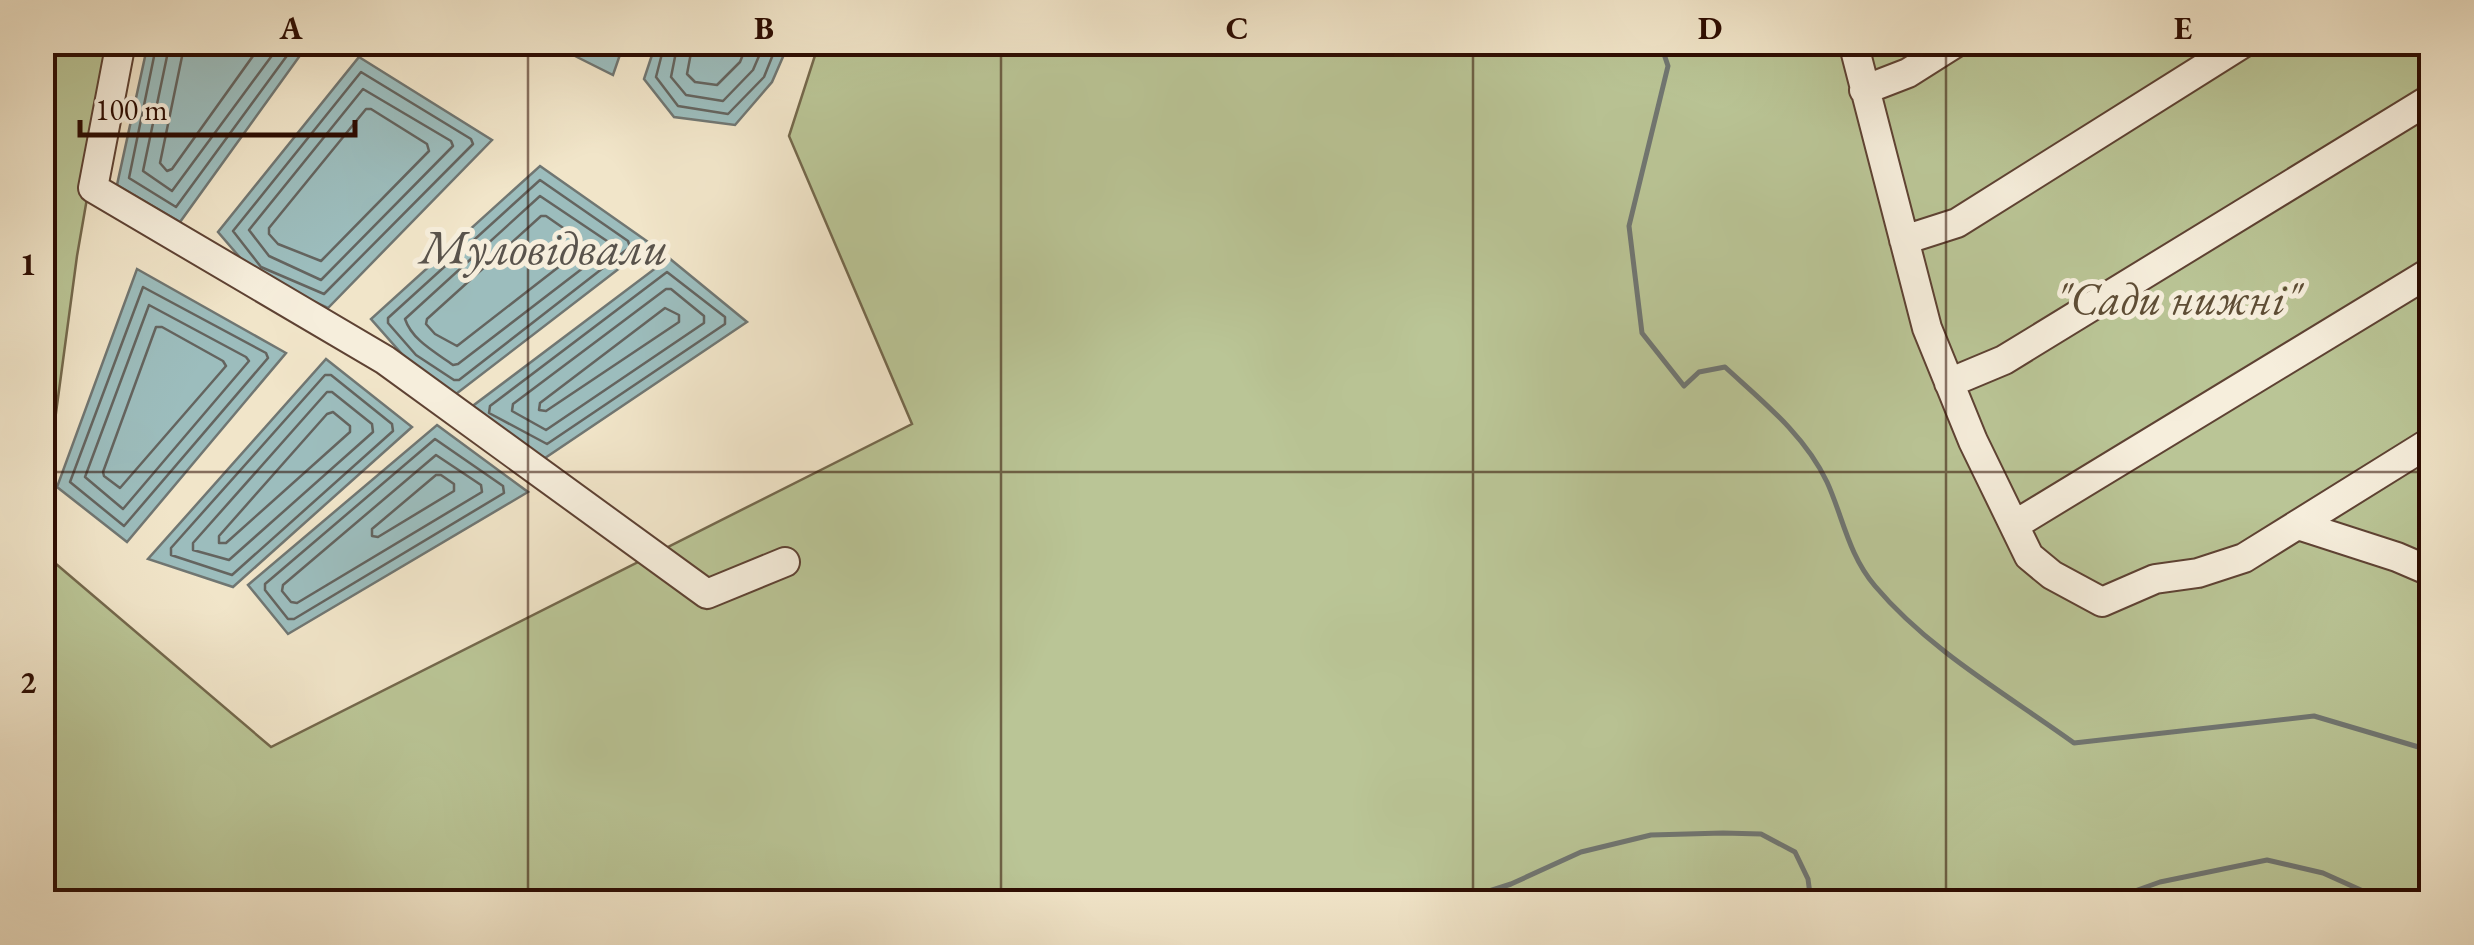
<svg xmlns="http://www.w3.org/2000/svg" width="2474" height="945" font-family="'EB Garamond',serif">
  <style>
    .green { fill: #bac596; stroke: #74684c; stroke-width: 2.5 }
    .water { fill: #9cbdbd; stroke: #707672; stroke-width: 2.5 }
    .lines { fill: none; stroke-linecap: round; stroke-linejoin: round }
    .shore { stroke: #64645f; stroke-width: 2.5 }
    .stream { stroke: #707672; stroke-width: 5 }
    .minor-casing { stroke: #5e4233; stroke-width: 32 }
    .minor { stroke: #f6eedc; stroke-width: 28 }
    .grid { fill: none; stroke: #2d0c01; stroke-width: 2.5; stroke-opacity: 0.55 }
    .labels { text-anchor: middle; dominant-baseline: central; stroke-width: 10; stroke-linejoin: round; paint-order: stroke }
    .park-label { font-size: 45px; font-style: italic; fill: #5e4d35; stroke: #f6eedc }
    .water-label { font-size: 48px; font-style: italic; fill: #59534c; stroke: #f6eedc }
    .neatline { fill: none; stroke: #2d0c01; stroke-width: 4 }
    .grid-label { font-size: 32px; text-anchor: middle; font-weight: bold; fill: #2d0c01 }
  </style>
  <rect width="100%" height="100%" fill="#f1e5c9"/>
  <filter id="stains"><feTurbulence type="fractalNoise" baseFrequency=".002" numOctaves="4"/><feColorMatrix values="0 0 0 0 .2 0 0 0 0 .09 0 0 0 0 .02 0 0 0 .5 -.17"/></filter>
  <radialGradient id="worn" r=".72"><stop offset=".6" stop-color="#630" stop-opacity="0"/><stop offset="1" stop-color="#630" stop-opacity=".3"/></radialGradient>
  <!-- green -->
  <path class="green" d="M43,43H114L77,256L43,510Z
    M819,43H2431V902H43L42,552L271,747L912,424L789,136Z"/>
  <!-- water -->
  <path class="water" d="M148,43H309L180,222L117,185Z
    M549,43H624L613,75Z
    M656,43L657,42L789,43L772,82L735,125L674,117L644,79Z
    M359,57L492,140L328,308L255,275L218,232Z
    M540,166L651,244L456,394L409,362L371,319Z
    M669,258L747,322L545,458L466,411Z
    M137,269L286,353L127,542L57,487Z
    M326,359L412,427L233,587L148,559Z
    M437,425L528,492L288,634L248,585Z"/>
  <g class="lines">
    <!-- shore -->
    <path class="shore" d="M157,42L129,178L176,207L297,42
      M170,42L143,171L172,191L282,42
      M185,42L160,163L167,171L172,169L263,42
      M665,42L656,77L678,106L728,114L764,77L778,42
      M678,42L671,77L686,95L723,101L753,70L765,42
      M693,42L687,74L695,82L717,85L740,62L748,42
      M361,72L471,139L473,144L324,294L261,267L233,231Z
      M363,89L451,141L453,146L321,280L269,256L249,230Z
      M366,109H371L427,144L429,151L321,261L278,244L269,234V228Z
      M540,180L628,241L630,247L459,380H454L416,355L388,323V318Z
      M540,196L607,241L609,248L458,364L453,365C435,352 412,340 405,319Z
      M541,216H546L582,241L583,248L457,346L435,334L426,324L427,319Z
      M667,272L725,317V324L547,444L489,413L490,406Z
      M143,287L266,353L268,358L124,526L70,482Z
      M666,289H671L704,316V323L546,430L512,411L513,404Z
      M149,305L246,357L249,361L123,509L85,477Z
      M665,308L679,315V322L546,411L539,410L540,403Z
      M156,327H162L223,361L226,366L120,488L104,476L103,472Z
      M325,375H331L392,424L393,431L232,575L171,555V548Z
      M327,392H332L372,424L373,432L229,560L193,550V543Z
      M333,412L350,426V432L226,543H219V536L327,414Z
      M435,439L503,486L504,493L294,619H288L265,590V584Z
      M436,455L481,485L482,492L297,603L291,602L282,591L283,585Z
      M436,475H441L454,484V491L378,537L372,536V529Z"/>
    <!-- stream -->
    <path class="stream" d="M1660,42L1668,66L1629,226L1642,333L1684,386L1699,372L1725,367C1762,401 1805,435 1827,482C1843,517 1848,554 1875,586C1929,650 2006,694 2074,743L2314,716L2432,751
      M1455,902L1511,884L1581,852L1651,835L1723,833L1761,834L1795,852L1808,879L1811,902
      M2104,902L2160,882L2267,860L2323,873L2363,891L2370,902"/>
    <defs>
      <path id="minor" d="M121,42L93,188L385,360L707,594L785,562
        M1853,42L1927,328L1973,441L2029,556L2052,575L2102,602L2155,579L2198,573L2244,558L2432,441
        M1864,90L1908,73L1957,42
        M1904,240L1957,223L2245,42
        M1949,383L2004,360L2432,98
        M2016,524L2432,271
        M2298,525L2397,557L2432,572"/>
    </defs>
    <!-- minor casing -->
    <use href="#minor" class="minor-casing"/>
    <!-- minor -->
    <use href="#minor" class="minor"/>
  </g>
  <!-- grid -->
  <path class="grid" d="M528,42V902M1001,42V902M1473,42V902M1946,42V902M42,472H2432"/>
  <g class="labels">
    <!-- park labels -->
    <g class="park-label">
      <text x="2178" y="298">"Сади нижні"</text>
    </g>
    <!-- water labels -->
    <g class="water-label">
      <text x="544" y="247">Муловідвали</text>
    </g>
  </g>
  <!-- margin -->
  <rect width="2474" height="945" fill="none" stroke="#f1e5c9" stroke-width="110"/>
  <!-- scale -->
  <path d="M80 120v15h275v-15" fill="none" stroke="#2d0c01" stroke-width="5"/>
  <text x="95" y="120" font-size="30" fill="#2d0c01" stroke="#f6eedc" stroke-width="8" paint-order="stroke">100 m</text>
  <rect x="55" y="55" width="2364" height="835" class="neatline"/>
  <g class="grid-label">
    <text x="291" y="39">A</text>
    <text x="764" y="39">B</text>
    <text x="1237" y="39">C</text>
    <text x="1710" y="39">D</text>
    <text x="2183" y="39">E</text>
    <text x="28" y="275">1</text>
    <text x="28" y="693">2</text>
  </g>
  <rect width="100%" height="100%" filter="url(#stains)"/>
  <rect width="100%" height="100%" fill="url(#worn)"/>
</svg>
